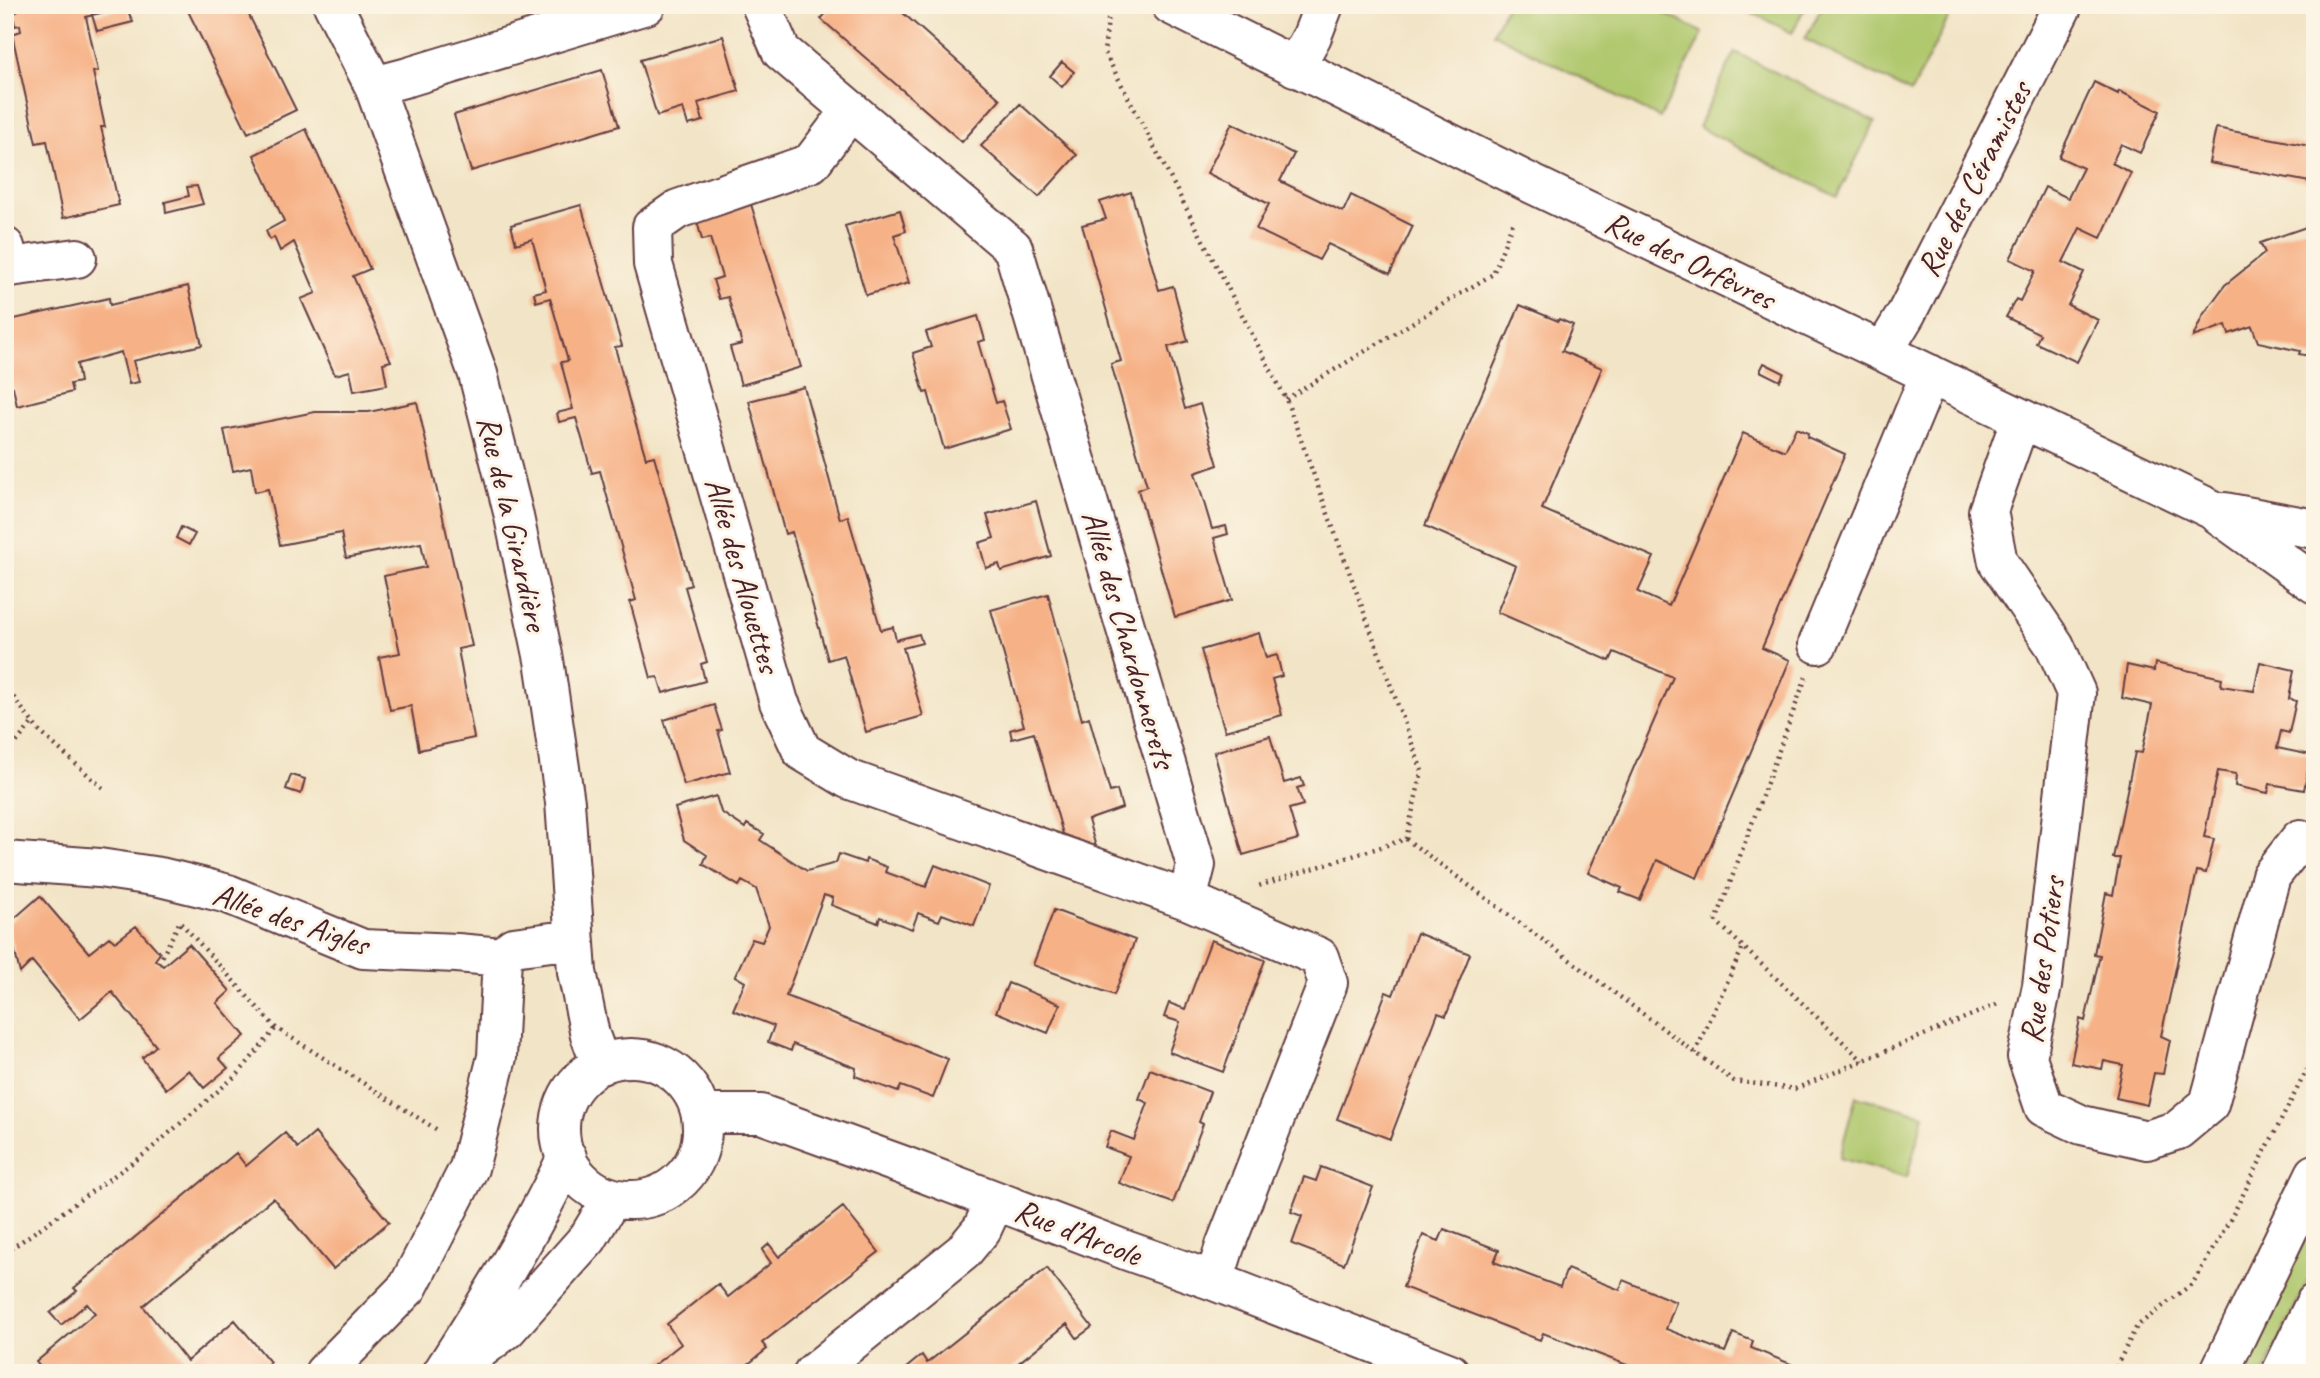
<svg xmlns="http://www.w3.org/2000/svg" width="2320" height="1378" font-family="Caveat,sans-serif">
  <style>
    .green { fill: #b0c86e; stroke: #7d744c; stroke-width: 2 }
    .building { fill: #f6b186 }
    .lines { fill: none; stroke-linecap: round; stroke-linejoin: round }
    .minor-casing { stroke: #633d42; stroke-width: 42 }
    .major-casing { stroke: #633d42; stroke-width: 42 }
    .path { stroke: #633d42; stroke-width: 4.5; stroke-dasharray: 2 5; stroke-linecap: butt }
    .minor { stroke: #fff; stroke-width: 38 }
    .major { stroke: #fff; stroke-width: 38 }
    .labels { text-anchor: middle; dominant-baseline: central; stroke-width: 6; stroke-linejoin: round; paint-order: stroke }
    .street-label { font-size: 33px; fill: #4a1f2b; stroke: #fcf5e5 }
  </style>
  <rect width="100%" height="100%" fill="#fcf5e5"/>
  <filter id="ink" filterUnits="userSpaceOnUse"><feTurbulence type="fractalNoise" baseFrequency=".0143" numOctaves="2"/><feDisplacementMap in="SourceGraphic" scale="14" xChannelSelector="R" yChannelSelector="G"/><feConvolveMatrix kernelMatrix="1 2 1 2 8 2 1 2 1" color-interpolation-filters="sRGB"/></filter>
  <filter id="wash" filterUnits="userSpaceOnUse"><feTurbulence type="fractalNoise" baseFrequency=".00686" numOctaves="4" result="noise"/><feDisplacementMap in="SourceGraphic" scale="28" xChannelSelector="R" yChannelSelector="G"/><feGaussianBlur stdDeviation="1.57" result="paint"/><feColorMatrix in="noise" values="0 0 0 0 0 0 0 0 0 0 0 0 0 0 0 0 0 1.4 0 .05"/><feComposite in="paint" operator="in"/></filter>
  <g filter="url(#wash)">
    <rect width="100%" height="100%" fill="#f2e4c6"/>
    <!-- green -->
    <path class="green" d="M1507,5H1649L1703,33L1660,118L1493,33Z
      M1737,5H1806L1792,33Z
      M1823,5H1955L1911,93L1805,39Z
      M1735,52L1875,122L1837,197L1698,127Z
      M1856,1096L1924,1115L1907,1177L1839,1158Z
      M2315,1217V1265L2264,1373H2240Z"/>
    <g id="blocks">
      <!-- building -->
      <path class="building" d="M16,5H89L92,15L86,17L98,71L93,72L105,127H101L119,205L63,218L47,141L36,143L24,89L12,34L21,31L20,25L15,26L13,14L18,11Z
        M201,5H244L296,110L248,133L188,11Z
        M833,5H894L1000,99L962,142L821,19Z
        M126,7L133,22L97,31L92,15Z
        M723,36L739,91L698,103L703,121L688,125L683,108L657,116L640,60Z
        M1062,62L1074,72L1062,87L1050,76Z
        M602,70L619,126L471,171L454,115Z
        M2094,82L2118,94L2119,91L2160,111L2140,153L2121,144L2112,163L2131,173L2101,238L2080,228L2063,262L2084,272L2068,305L2098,320L2077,362L2036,343L2040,334L2006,317L2016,299L2020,301L2035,271L2010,259L2045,187L2068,198L2083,168L2059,157Z
        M1020,104L1077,155L1039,197L981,146Z
        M1232,123L1294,154L1280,181L1343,212L1351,195L1413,226L1390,274L1328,244L1319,260L1256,229L1269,204L1207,173Z
        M2216,128L2315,147V183L2209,163Z
        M306,129L370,269L353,276L391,361L383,363L387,385L354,391L350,371L335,375L301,299L316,293L294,242L280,251L274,237L270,240L266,231L284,221L254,155Z
        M197,186L203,204L166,213L165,202L189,196L187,187Z
        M1131,192L1159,290L1173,286L1188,341L1168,347L1185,409L1200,404L1218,465L1195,473L1212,529L1226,526L1228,534L1214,538L1232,600L1175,617L1138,490L1147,486L1111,364L1121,361L1082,225L1106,219L1100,202Z
        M750,201L801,367L741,385L730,347L742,344L728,297L719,299L713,280L722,277L710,238L702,240L696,217Z
        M581,205L622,346L615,347L630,404L646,458L654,456L691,585L685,587L707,662L701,664L705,681L663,693L658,677L651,678L630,602L636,600L600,471L592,473L576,418L559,422L557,413L573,409L561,362L568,361L550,298L536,302L534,293L546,290L532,239L516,244L511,225Z
        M900,210L906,231L894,235L909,283L866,295L845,226Z
        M2315,224V357L2299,354L2300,351L2258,342L2252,326L2229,334L2226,325L2193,337L2203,315L2225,285L2265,253L2260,243Z
        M188,286L202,345L133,361L139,382L129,384L121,352L77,364L80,382L70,384L72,392L17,406L13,387L5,389V321L109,298L110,305Z
        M1520,305L1558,321L1559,319L1573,325L1562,351L1602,368L1542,509L1654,557L1638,592L1669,606L1743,433L1785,451L1796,428L1808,433L1807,437L1845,454L1762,648L1790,660L1697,878L1657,860L1640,900L1620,892L1622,888L1588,873L1673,677L1614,652L1610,661L1497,612L1516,566L1425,526Z
        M978,316L985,340L978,342L996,403L1002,401L1011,429L944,449L928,392L924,393L913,353L931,347L926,332Z
        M1764,363L1784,373L1780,381L1760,371Z
        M804,387L840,519L848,516L881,630L893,627L896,640L919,634L922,643L903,648L923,716L866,732L844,655L828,660L792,532L785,534L749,401Z
        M417,402L472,646L458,649L474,738L419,750L411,706L390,710L379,657L400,653L384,576L426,567L421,543L346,558L341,533L280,545L268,489L255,492L251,467L233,471L224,430L315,412H369Z
        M1036,501L1051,556L1001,571L999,564L986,568L979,543L994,538L987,515Z
        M181,527L195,534L189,545L176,538Z
        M1048,594L1082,720L1089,717L1110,792L1117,790L1122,808L1088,820L1096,847L1063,834L1034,733L1012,739L1010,730L1024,726L991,610Z
        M1259,633L1266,658L1277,655L1282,676L1272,679L1282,715L1225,731L1201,650Z
        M2260,662L2294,670L2289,699L2296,701L2289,733L2281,731L2277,748L2311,755L2304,790L2270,784L2268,793L2235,786L2236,774L2218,771L2204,837L2214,839L2206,873L2197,871L2161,1036L2170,1040L2163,1074L2154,1073L2147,1105L2116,1098L2123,1065L2104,1061L2102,1069L2071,1063L2080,1019L2085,1021L2100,955L2094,954L2106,893L2113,895L2120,858H2113L2135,752L2142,753L2152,705L2122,698L2127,665L2154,671L2155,663L2222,678L2221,686L2254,691Z
        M714,705L722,730L718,731L730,772L684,785L664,720Z
        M1270,736L1284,783L1301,778L1304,786L1297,788L1303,805L1289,809L1298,839L1243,855L1214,752Z
        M291,775L305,779L301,794L286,789Z
        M716,796L721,812L745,828L747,824L764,834L760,840L807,871L836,863L839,854L865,863L866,859L887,867L885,872L926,887L935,865L989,886L974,926L942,914L939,921L918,913L912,929L880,917L878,923L831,905L833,898L824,895L786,996L948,1059L933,1098L901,1086L898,1092L855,1076L856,1068L793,1044L791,1051L768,1042L774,1026L733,1010L745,982L735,976L752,939L762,942L769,926L756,889L742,881L739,886L703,864L707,855L684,840L675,808Z
        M40,896L89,953L109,937L115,942L136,926L160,953L155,960L163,966L189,944L230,991L217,1003L245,1036L219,1058L228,1068L204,1088L189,1070L166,1089L142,1058L156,1046L112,992L80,1019L32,961L20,973L8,924Z
        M1054,910L1135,940L1114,995L1033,965Z
        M1417,933L1470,954L1446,1016L1438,1013L1390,1139L1337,1119L1386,992L1393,995Z
        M1211,940L1265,960L1223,1072L1169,1052L1180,1022L1164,1017L1169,1003L1185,1009Z
        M1008,983L1060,1004L1048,1033L996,1012Z
        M1150,1069L1210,1092L1199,1122L1203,1124L1173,1203L1119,1183L1129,1156L1105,1147L1111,1131L1134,1140L1148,1103L1139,1099Z
        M285,1133L298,1148L315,1133L389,1222L333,1269L273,1198L143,1306L187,1361L235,1320L270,1362L257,1373H45L36,1362L95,1313L87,1304L61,1325L50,1313L77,1291L74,1288L236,1153L246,1166Z
        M1321,1167L1373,1187L1344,1264L1292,1244L1302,1216L1291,1212L1304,1177L1316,1181Z
        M843,1207L879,1252L762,1343L767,1349L737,1373H644L681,1344L667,1324L718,1284L728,1297L771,1263L762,1250L769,1244L779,1257Z
        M1444,1229L1499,1250L1494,1262L1560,1287L1567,1269L1620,1290L1623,1280L1676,1302L1666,1329L1725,1352L1733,1333L1753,1341L1751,1348L1813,1373H1648L1543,1333L1540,1340L1403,1287L1423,1235L1439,1241Z
        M1047,1268L1092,1327L1077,1338L1067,1324L1006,1373H900L922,1355L927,1363Z"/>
    </g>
  </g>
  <g filter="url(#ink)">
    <use href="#blocks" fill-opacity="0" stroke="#633d42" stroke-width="2"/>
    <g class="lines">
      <defs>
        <path id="minor" d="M333,5L374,86L478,374L513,512L544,660L565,802L577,972L590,1035L601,1065
          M761,5L781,51L1013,248L1196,865L1187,900L1319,957L1328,983L1225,1246L1214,1281
          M1171,5L1528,182L2211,509L2315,584
          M1295,67L1312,36L1324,5
          M374,86L408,77L646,5
          M851,110L811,163L678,209L652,227L653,264L779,702L802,751L848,779L1187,900
          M5,247L10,267L77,258
          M1883,352L1906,314L2063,5
          M2021,418L1988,511L1998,562L2055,646L2076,693L2042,986L2027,1057L2044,1107L2082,1125L2147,1140L2178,1130L2209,1104L2271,876L2300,839
          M2224,512L2315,529
          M1818,644L1930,374
          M5,861L99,868L160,877L201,887L228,894L363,949L457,953L502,957L513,947L574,939
          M560 1129a71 71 0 1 1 142 0a71 71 0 1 1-142 0Z
          M701,1114H761L905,1166L1128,1251L1214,1281L1450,1373
          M457,1367L507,1329L588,1238L612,1198
          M324,1373L408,1287L469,1168L497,1057L502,957
          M442,1373C487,1303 531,1233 567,1157
          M813,1373L963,1252L982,1229L995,1201"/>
        <path id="major" d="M2219,1373L2315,1174
          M2281,1373L2315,1303"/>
      </defs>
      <!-- minor casing -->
      <use href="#minor" class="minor-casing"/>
      <!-- major casing -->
      <use href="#major" class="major-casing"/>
      <!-- path -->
      <path class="path" d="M1110,5L1104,51L1286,399L1422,771L1406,839L1255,887
        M1286,399L1493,274L1514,219
        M1806,677L1716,921L1863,1061
        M5,686L39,731L105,790
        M5,750L16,743L33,722
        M1406,839L1734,1081L1795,1089L1998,1004
        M181,923L276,1028L439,1131
        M159,963L180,921
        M1695,1053L1743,947
        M5,1253L146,1153L239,1073L276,1028
        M2113,1373L2137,1326L2193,1283L2231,1218L2315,1054"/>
      <!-- minor -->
      <use href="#minor" class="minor"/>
      <!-- major -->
      <use href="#major" class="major"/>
    </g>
  </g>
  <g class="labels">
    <!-- street labels -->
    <g class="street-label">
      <text transform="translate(1974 179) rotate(-63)">Rue des Céramistes</text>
      <text transform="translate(1690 260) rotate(26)">Rue des Orfèvres</text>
      <text transform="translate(513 523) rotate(77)">Rue de la Girardière</text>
      <text transform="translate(743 575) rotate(74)">Allée des Alouettes</text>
      <text transform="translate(1129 639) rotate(74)">Allée des Chardonnerets</text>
      <text transform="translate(291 919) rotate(19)">Allée des Aigles</text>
      <text transform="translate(2042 960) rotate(-82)">Rue des Potiers</text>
      <text transform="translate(1078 1232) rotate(21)">Rue d’Arcole</text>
    </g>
  </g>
  <!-- margin -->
  <rect width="2320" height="1378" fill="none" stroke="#fcf5e5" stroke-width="28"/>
</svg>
